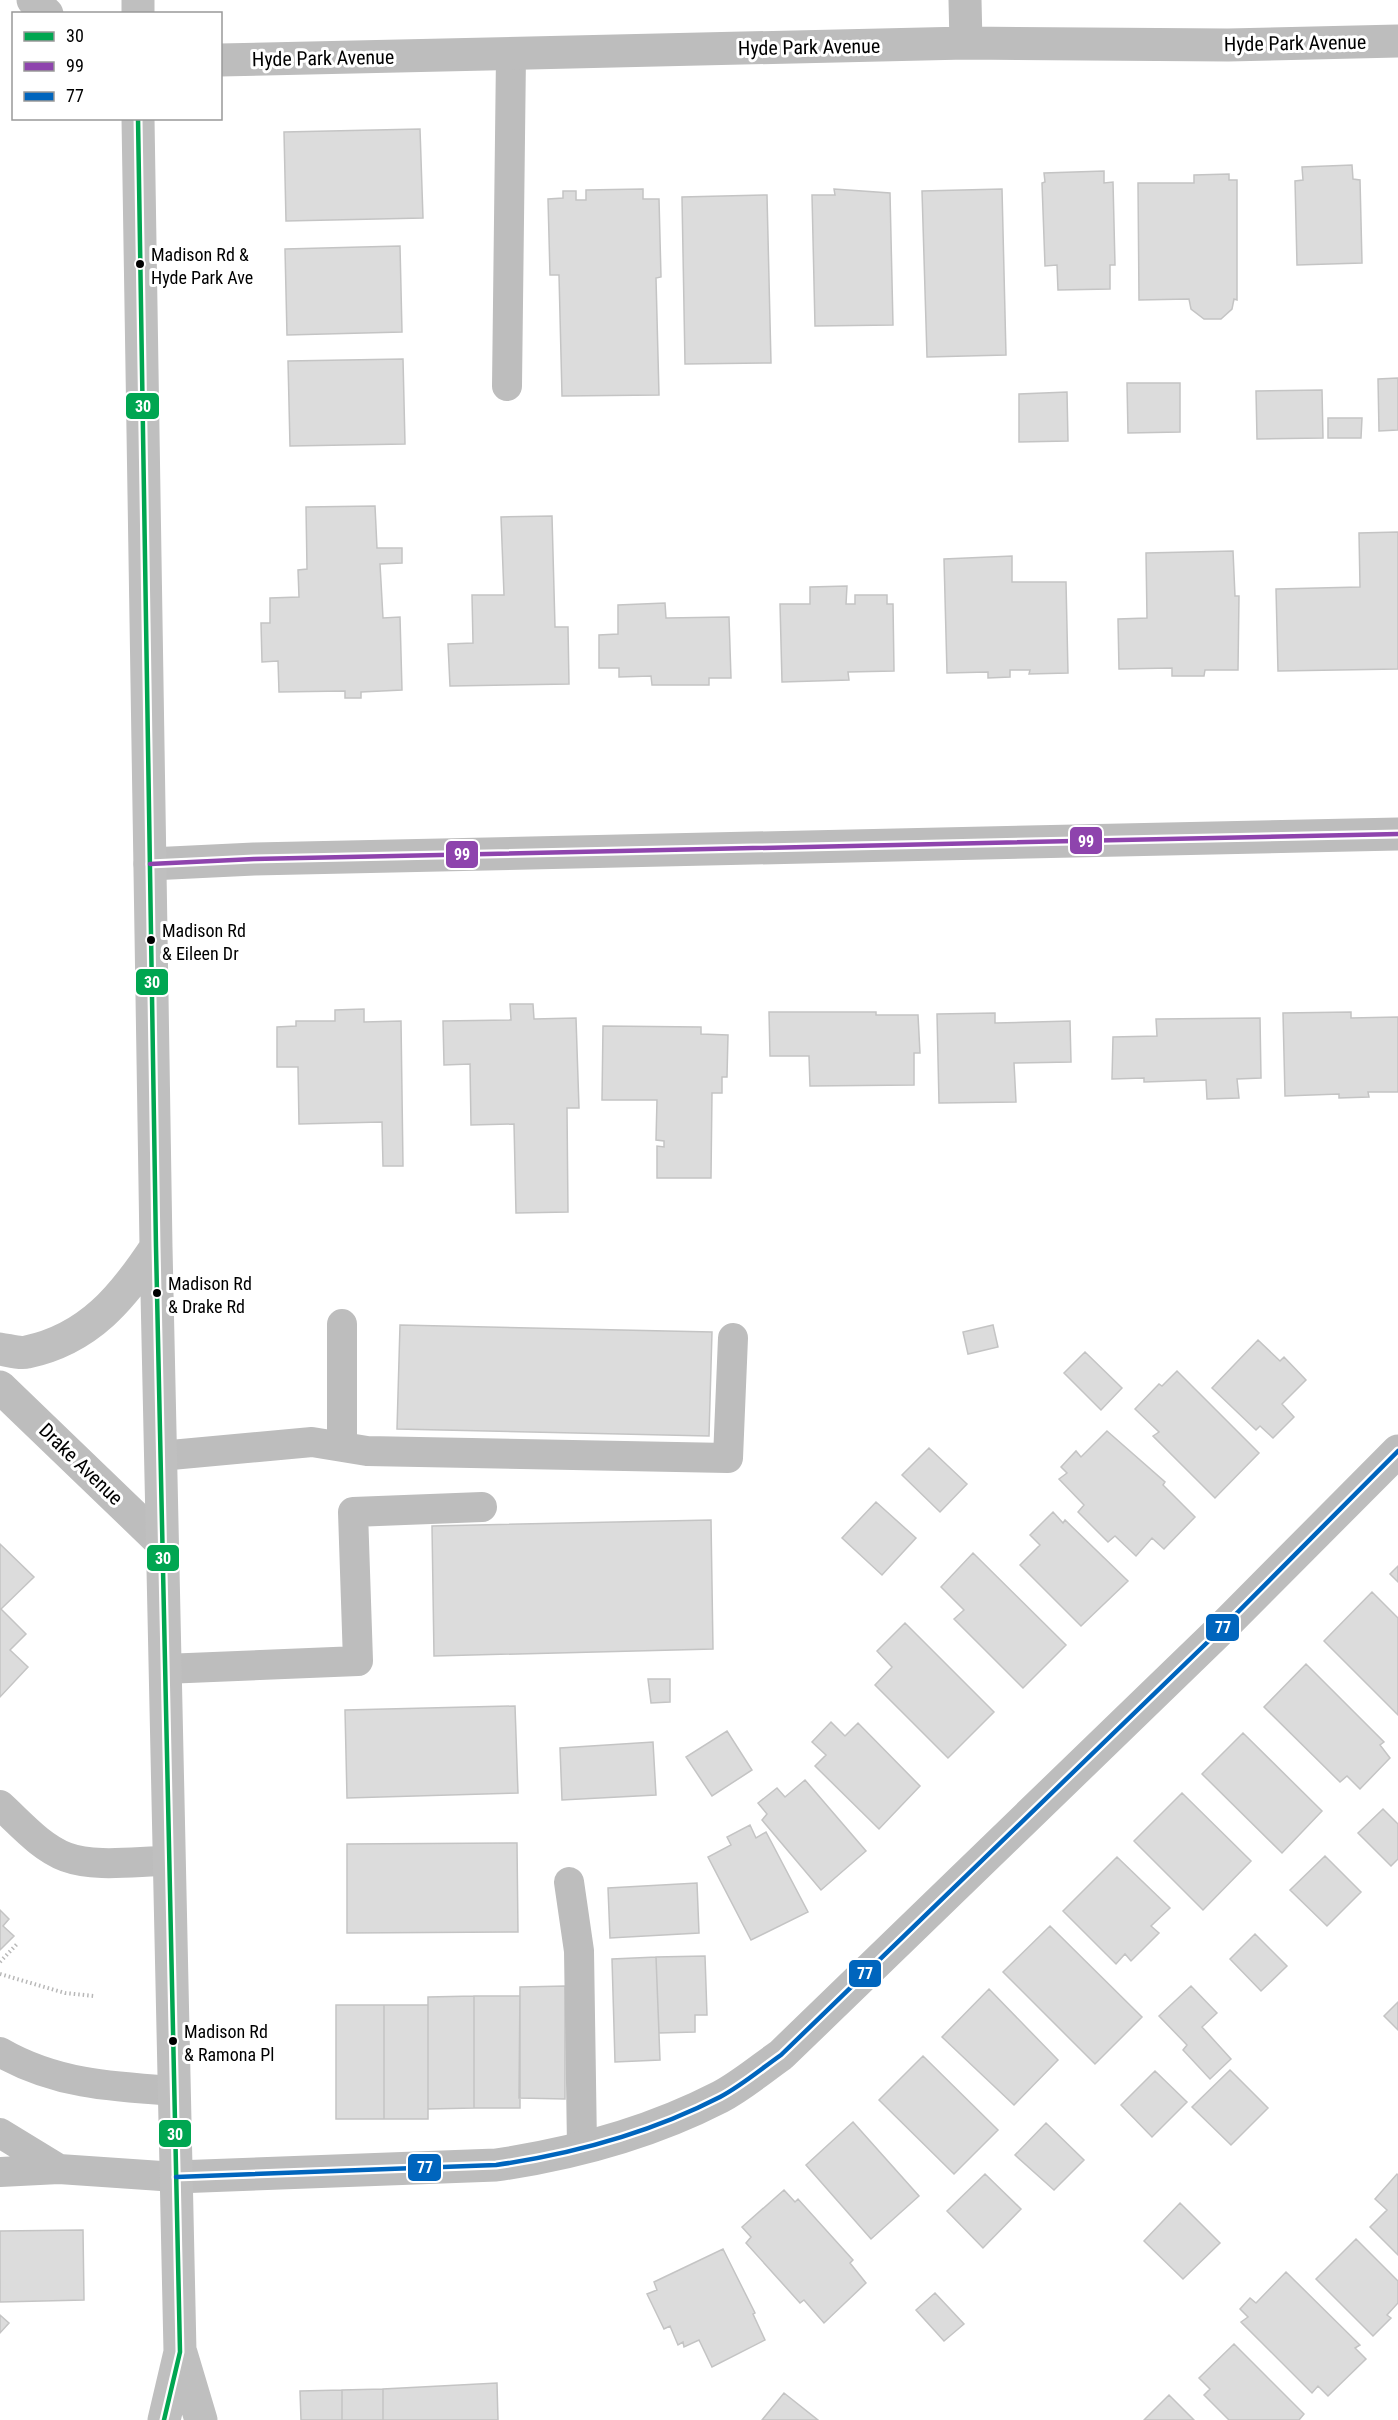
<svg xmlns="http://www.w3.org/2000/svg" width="1398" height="2420" font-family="'Roboto Condensed',sans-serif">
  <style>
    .building { fill: #dcdcdc; stroke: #c4c4c4; stroke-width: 1.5 }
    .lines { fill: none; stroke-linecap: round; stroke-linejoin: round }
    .path { stroke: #b8b8b8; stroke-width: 4; stroke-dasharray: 1.5 3; stroke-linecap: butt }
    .service { stroke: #bdbdbd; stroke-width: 30 }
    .minor { stroke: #bdbdbd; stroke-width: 33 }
    .secondary { stroke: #bfbfbf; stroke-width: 33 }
    .bus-1-casing { stroke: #fff; stroke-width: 9 }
    .bus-2-casing { stroke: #fff; stroke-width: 9 }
    .bus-3-casing { stroke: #fff; stroke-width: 9 }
    .bus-1 { stroke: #00a651; stroke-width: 4.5 }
    .bus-2 { stroke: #8e44ad; stroke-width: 4.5 }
    .bus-3 { stroke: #0065bd; stroke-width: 4.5 }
    .bus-dot { fill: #000; stroke: #fff; stroke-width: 2 }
    .labels { text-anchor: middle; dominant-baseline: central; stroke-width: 6; stroke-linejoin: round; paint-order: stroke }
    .bus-label { font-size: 18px; fill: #000; stroke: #fff; text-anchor: start }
    .street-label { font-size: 20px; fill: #000; stroke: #fff }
    .line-badge { stroke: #fff; stroke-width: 2 }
    .badge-label { font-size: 16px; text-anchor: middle; font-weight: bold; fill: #fff }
  </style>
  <rect width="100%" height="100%" fill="#fff"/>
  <!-- building -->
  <path class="building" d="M420,129L423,218L286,221L284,132Z
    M1352,165L1353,179L1360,180L1362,263L1297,265L1295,181L1303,180L1302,167Z
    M1104,171V183L1113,182L1115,265H1110V289L1058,290L1057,265L1045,266L1042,183L1045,182L1044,173Z
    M1229,174V180H1237V300L1234,299L1232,309L1221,319H1204L1191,309L1189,299L1139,300L1138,183H1194V175Z
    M643,189V199H659L661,277L656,278L659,395L562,396L559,275H550L548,199L563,198V191H576V200H586V190Z
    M834,189L890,193L893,325L815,326L812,195H835Z
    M1002,189L1006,355L927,357L922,191Z
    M767,195L771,363L685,364L682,197Z
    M400,246L402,332L287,335L285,249Z
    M403,359L405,444L290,446L288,361Z
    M1398,378V430L1379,431L1378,379Z
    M1127,383H1180V432L1128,433Z
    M1322,390L1323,438L1257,439L1256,391Z
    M1067,392L1068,441L1019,442V394Z
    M1328,418H1362L1361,438H1328Z
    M375,506L377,548H402V563L380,564L383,618L400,617L402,690L361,692V698H345V691L279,692L278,661L262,662L261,623H270V598L299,597L298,570L307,569L306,507Z
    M552,516L555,627H568L569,684L450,686L448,644L473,643L472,595H504L501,517Z
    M1398,532V669L1278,671L1276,589L1360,587L1359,533Z
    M1233,551L1235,596H1239L1238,670H1205L1204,676H1172V668L1119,669L1118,619L1147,618L1146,553Z
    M1012,556V582H1066L1068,673L1029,674L1030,670H1010V677L988,678V672L947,673L944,559Z
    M847,586L846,604H855V595H887V604H893L894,671L848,672L849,680L782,682L780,604H810V587Z
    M665,603L666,618L729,617L731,678H709V685H652L651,676L619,677V668H599V635L618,634V605Z
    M510,1004H533L534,1019L576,1018L579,1108H567L568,1212L516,1213L514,1124L471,1125L470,1064L444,1065L443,1021L511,1020Z
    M364,1009V1022L401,1021L403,1166H383L382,1122L299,1124L298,1067H277V1027L296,1026V1021H335V1010Z
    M769,1012H876V1015H918L920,1053H914V1085L810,1086L809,1056H770Z
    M1351,1012V1018L1398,1017V1092H1368L1369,1097L1339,1098V1094L1285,1096L1283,1013Z
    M995,1013V1023L1070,1021L1071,1062L1014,1063L1016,1102L939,1103L937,1014Z
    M1260,1018L1261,1078L1237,1079L1239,1098L1207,1099L1206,1080L1144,1082V1078L1112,1079L1113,1037L1157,1036L1156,1019Z
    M603,1026L701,1027V1034L728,1035L727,1077H722V1093H712L711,1178H657V1146L664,1147V1141L656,1140L657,1100H602Z
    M400,1325L712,1332L709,1436L397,1429Z
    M993,1325L998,1347L968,1354L963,1332Z
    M1258,1340L1280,1361L1284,1357L1306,1380L1282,1404L1294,1417L1273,1438L1260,1426L1256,1430L1212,1388Z
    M1085,1352L1122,1388L1101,1410L1064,1373Z
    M1177,1371L1259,1453L1215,1498L1153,1436L1159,1432L1135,1409L1159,1384L1162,1386Z
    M1107,1431L1165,1482L1163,1485L1195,1517L1164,1549L1152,1538L1136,1556L1115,1536L1108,1542L1078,1512L1084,1505L1059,1479L1067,1473L1061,1467L1076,1451L1081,1457Z
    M929,1448L967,1484L940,1512L902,1475Z
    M876,1502L916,1538L882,1575L842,1538Z
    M1053,1512L1063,1523L1065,1520L1128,1581L1081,1626L1020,1565L1040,1545L1030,1535Z
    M711,1520L713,1649L434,1656L432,1526Z
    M0,1544L34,1577L1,1609L26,1634L10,1650L28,1667L0,1697Z
    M973,1553L1066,1645L1023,1688L954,1619L964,1610L941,1587Z
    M1398,1566V1582L1390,1574Z
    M1372,1592L1398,1618V1715L1324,1641Z
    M905,1623L994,1712L948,1758L875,1685L892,1667L877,1651Z
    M1306,1664L1384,1742L1380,1745L1390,1758L1360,1789L1347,1776L1340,1782L1264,1707Z
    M648,1679H670V1702L651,1703Z
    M515,1706L518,1793L347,1798L345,1710Z
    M831,1722L845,1736L858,1723L920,1786L879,1829L815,1766L826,1755L812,1742Z
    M727,1731L752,1770L712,1796L686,1757Z
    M1243,1733L1322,1811L1282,1853L1202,1774Z
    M653,1742L656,1795L562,1800L560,1748Z
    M805,1780L866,1851L821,1890L762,1820L767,1814L758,1803L777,1788L785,1797Z
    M1182,1793L1251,1861L1203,1910L1134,1841Z
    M1383,1809L1398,1824V1859L1391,1866L1358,1833Z
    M750,1825L756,1838L766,1832L808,1912L751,1940L708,1857L731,1845L727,1837Z
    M517,1843L518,1932L347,1933V1844Z
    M1325,1856L1361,1892L1327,1926L1290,1890Z
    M1117,1857L1170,1908L1151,1926L1159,1933L1131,1961L1125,1954L1116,1964L1063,1911Z
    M697,1883L699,1933L610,1938L608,1888Z
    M0,1910L9,1919L3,1926L14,1936L0,1950Z
    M1050,1926L1142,2017L1095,2064L1003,1972Z
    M1255,1934L1287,1966L1261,1991L1230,1959Z
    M705,1956L707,2015H695V2032L659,2033L656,1957Z
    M656,1957L660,2060L615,2062L612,1959Z
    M565,1986V2099L519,2098L520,1987Z
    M1191,1986L1217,2013L1202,2027L1231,2059L1210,2079L1183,2050L1187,2045L1159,2016Z
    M989,1989L1058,2060L1014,2105L942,2037Z
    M474,1996V2108L428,2109V1997Z
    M474,1996H520V2108H474Z
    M1398,2002V2030L1384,2016Z
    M336,2005H384V2119H336Z
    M384,2005H428V2119H384Z
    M923,2056L998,2130L954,2174L879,2100Z
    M1230,2070L1268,2108L1231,2145L1192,2107Z
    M1155,2071L1187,2102L1152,2137L1121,2105Z
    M853,2122L919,2196L871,2239L806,2165Z
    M1046,2123L1084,2160L1054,2190L1015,2155Z
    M985,2174L1021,2209L983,2248L947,2211Z
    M1397,2174L1398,2175V2255L1370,2227L1387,2210L1375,2199Z
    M784,2190L795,2202L798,2199L853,2260L850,2263L866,2283L824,2323L804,2300L800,2303L746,2243L751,2237L742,2227Z
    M1180,2203L1220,2243L1183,2279L1144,2241Z
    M83,2230L84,2300L0,2302V2231Z
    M1356,2239L1398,2281V2303L1387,2315L1391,2318L1373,2336L1316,2279Z
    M723,2249L755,2313L753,2314L765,2340L712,2367L699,2340L684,2347L683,2342L678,2345L670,2326L664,2329L647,2294L657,2290L654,2282Z
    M1286,2272L1360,2345L1355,2348L1366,2359L1328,2396L1318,2386L1312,2393L1241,2322L1248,2317L1240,2309L1250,2298L1256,2303Z
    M935,2293L964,2324L944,2341L916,2310Z
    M0,2315L9,2323L0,2333Z
    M1234,2344L1304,2414L1299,2420H1229L1204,2395L1210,2389L1199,2378Z
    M497,2383L498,2420H383V2389Z
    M383,2389V2420H342V2390Z
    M342,2390V2420H301L300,2391Z
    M784,2393L818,2420H762Z
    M1169,2395L1194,2420H1144Z"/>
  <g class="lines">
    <!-- path -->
    <path class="path" d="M0,1962L17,1944
      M0,1974L65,1993L94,1996"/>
    <!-- service -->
    <path class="service" d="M507,386L511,55
      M342,1447V1324
      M160,1456L312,1442L367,1451L728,1458L733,1338
      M164,1669L358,1661L353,1512L482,1507
      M0,1805C20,1823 40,1847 66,1857C96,1868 137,1861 169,1861
      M569,1882L579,1951L582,2146
      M0,2052C55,2084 113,2087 175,2091
      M0,2133L59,2169
      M0,2172L59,2169L176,2177"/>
    <!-- minor -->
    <path class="minor" d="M33,0L47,14
      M965,0L966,43
      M220,60L966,43L1228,45L1398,41
      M150,864L254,859L1398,834
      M0,1387L161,1542
      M176,2177L496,2165C572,2154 650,2133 720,2097C741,2086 761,2069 781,2055L1217,1633L1398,1451"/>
    <!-- secondary -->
    <path class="secondary" d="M138,0V14
      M138,118L156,1247L180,2352L164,2420
      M0,1349C8,1350 19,1354 27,1352C89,1339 123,1297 156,1247
      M181,2353L201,2420"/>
    <defs>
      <path id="bus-1" d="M138,118L156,1247L180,2352L164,2420"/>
      <path id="bus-2" d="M150,864L254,859L1398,834"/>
      <path id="bus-3" d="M176,2177L496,2165C572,2154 650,2133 720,2097C741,2086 761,2069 781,2055L1217,1633L1398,1451"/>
    </defs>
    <!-- bus-1 casing -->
    <use href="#bus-1" class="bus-1-casing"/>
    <!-- bus-2 casing -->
    <use href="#bus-2" class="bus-2-casing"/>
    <!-- bus-3 casing -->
    <use href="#bus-3" class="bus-3-casing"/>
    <!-- bus-1 -->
    <use href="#bus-1" class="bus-1"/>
    <!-- bus-2 -->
    <use href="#bus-2" class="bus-2"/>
    <!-- bus-3 -->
    <use href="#bus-3" class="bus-3"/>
  </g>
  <!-- markers -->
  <g class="bus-dot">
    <circle cx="140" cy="264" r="5"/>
    <circle cx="151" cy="940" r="5"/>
    <circle cx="157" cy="1293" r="5"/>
    <circle cx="173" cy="2041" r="5"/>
  </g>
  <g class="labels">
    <!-- bus labels -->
    <g class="bus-label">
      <text x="151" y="254">Madison Rd &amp;<tspan x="151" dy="23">Hyde Park Ave</tspan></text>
      <text x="162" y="930">Madison Rd<tspan x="162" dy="23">&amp; Eileen Dr</tspan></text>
      <text x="168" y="1283">Madison Rd<tspan x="168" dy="23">&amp; Drake Rd</tspan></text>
      <text x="184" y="2031">Madison Rd<tspan x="184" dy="23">&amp; Ramona Pl</tspan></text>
    </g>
    <!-- street labels -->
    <g class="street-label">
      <text transform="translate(1295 43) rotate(-1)">Hyde Park Avenue</text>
      <text transform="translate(809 47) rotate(-1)">Hyde Park Avenue</text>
      <text transform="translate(323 58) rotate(-1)">Hyde Park Avenue</text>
      <text transform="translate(81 1464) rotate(44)">Drake Avenue</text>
    </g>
  </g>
  <g class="line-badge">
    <rect x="125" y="392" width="35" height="28" rx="6" fill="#00a651"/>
    <rect x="1069" y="826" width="34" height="29" rx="6" fill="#8e44ad"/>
    <rect x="445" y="840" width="34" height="29" rx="6" fill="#8e44ad"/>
    <rect x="135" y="968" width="34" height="28" rx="6" fill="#00a651"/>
    <rect x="146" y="1544" width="34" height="28" rx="6" fill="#00a651"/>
    <rect x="1205" y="1613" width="35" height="29" rx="6" fill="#0065bd"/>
    <rect x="848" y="1959" width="34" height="29" rx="6" fill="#0065bd"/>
    <rect x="158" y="2119" width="34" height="29" rx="6" fill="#00a651"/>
    <rect x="407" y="2153" width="35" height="29" rx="6" fill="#0065bd"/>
  </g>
  <g class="badge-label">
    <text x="143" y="412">30</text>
    <text x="1086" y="847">99</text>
    <text x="462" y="860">99</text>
    <text x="152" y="988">30</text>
    <text x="163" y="1564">30</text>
    <text x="1223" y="1633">77</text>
    <text x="865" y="1979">77</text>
    <text x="175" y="2140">30</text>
    <text x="425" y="2173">77</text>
  </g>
  <!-- legend -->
  <rect x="12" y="12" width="210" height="108" fill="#ffffff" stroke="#999999" stroke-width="1.5"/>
  <rect x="24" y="32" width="30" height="9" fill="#00a651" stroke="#999999" stroke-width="1.5"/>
  <text x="66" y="42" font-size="18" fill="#000000">30</text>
  <rect x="24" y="62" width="30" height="9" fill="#8e44ad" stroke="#999999" stroke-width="1.5"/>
  <text x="66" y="72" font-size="18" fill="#000000">99</text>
  <rect x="24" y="92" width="30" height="9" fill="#0065bd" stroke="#999999" stroke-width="1.5"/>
  <text x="66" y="102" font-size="18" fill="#000000">77</text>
</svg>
